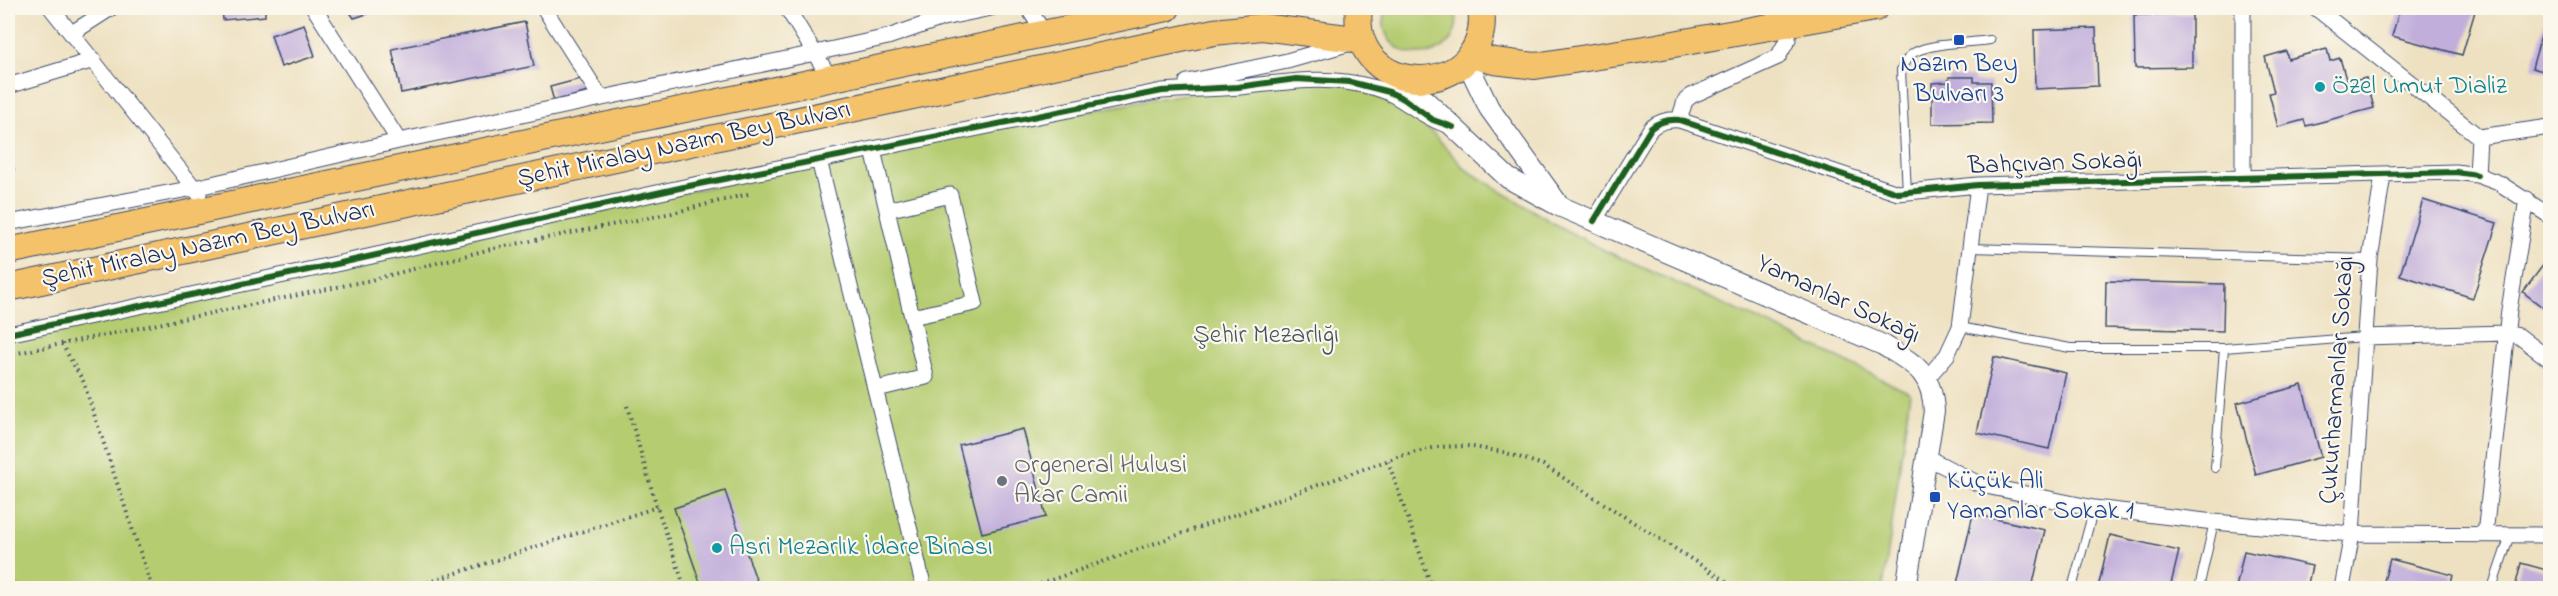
<svg xmlns="http://www.w3.org/2000/svg" width="2558" height="596" font-family="'Indie Flower',sans-serif">
  <style>
    .green { fill: #b5cc71; stroke: #687e68; stroke-width: 1.5 }
    .building { fill: #c1aedb }
    .lines { fill: none; stroke-linecap: round; stroke-linejoin: round }
    .service-casing { stroke: #3b4a6d; stroke-width: 10 }
    .minor-casing { stroke: #3b4a6d; stroke-width: 17 }
    .tertiary-casing { stroke: #3b4a6d; stroke-width: 22 }
    .primary-casing { stroke: #3b4a6d; stroke-width: 28 }
    .path { stroke: #3b4a6d; stroke-width: 4; stroke-dasharray: 1.5 4.5; stroke-linecap: butt }
    .service { stroke: #fff; stroke-width: 8 }
    .minor { stroke: #fff; stroke-width: 15 }
    .tertiary { stroke: #fff; stroke-width: 20 }
    .primary { stroke: #f4c26a; stroke-width: 26 }
    .cycleway-casing { stroke: #fbf7ec; stroke-width: 10 }
    .cycleway { stroke: #1b5e20; stroke-width: 6 }
    .transit-dot { fill: #1a4fb4; stroke: #fbf7ec; stroke-width: 2 }
    .culture-dot { fill: #0f9aa8; stroke: #fbf7ec; stroke-width: 2 }
    .worship-dot { fill: #6b7280; stroke: #fbf7ec; stroke-width: 2 }
    .labels { text-anchor: middle; dominant-baseline: central; stroke-width: 4.5; stroke-linejoin: round; paint-order: stroke }
    .transit-label { font-size: 26px; fill: #164399; stroke: #fbf7ec }
    .culture-label { font-size: 26px; fill: #0d838f; stroke: #fbf7ec; text-anchor: start }
    .street-label { font-size: 26px; fill: #1b2f5e; stroke: #fbf7ec }
    .park-label { font-size: 26px; fill: #425663; stroke: #fbf7ec }
    .worship-label { font-size: 26px; fill: #5b616d; stroke: #fbf7ec; text-anchor: start }
  </style>
  <rect width="100%" height="100%" fill="#fbf7ec"/>
  <filter id="ink" filterUnits="userSpaceOnUse"><feTurbulence type="fractalNoise" baseFrequency=".0167" numOctaves="2"/><feDisplacementMap in="SourceGraphic" scale="12" xChannelSelector="R" yChannelSelector="G"/><feConvolveMatrix kernelMatrix="1 2 1 2 8 2 1 2 1" color-interpolation-filters="sRGB"/></filter>
  <filter id="wash" filterUnits="userSpaceOnUse"><feTurbulence type="fractalNoise" baseFrequency=".008" numOctaves="4" result="noise"/><feDisplacementMap in="SourceGraphic" scale="24" xChannelSelector="R" yChannelSelector="G"/><feGaussianBlur stdDeviation="1.35" result="paint"/><feColorMatrix in="noise" values="0 0 0 0 0 0 0 0 0 0 0 0 0 0 0 0 0 1.4 0 .05"/><feComposite in="paint" operator="in"/></filter>
  <g filter="url(#wash)">
    <rect width="100%" height="100%" fill="#eee1c1"/>
    <!-- green -->
    <path class="green" d="M1385,8H1455C1470,68 1371,71 1385,8Z
      M1264,80H1341L1392,102L1432,132L1465,169L1558,226L1606,251L1770,325L1910,393L1883,588H8V340L410,249L1015,124Z"/>
    <g id="blocks">
      <!-- building -->
      <path class="building" d="M222,8H265V16L223,20Z
        M347,8H385L354,18Z
        M2400,8H2476L2462,55L2392,36Z
        M2549,8H2550V73L2532,68Z
        M2192,14V67L2135,68L2134,15Z
        M525,22L534,66L401,93L392,49Z
        M304,24L315,56L281,67L271,35Z
        M2096,28L2098,86L2035,89L2034,30Z
        M2327,49L2330,61L2340,58L2347,83L2366,78L2374,108L2306,126L2304,120L2278,127L2269,93L2274,92L2265,57L2286,51L2288,59Z
        M1949,77H1974V82H1991L1992,123L1932,124V83L1949,82Z
        M584,78L588,92L554,101L550,87Z
        M8,144L14,170L8,171Z
        M2423,200L2497,223L2473,298L2400,275Z
        M2550,256V313L2523,292Z
        M2106,281L2224,284L2223,331L2105,328Z
        M1994,357L2066,373L2049,449L1977,433Z
        M2302,385L2321,457L2256,475L2237,403Z
        M1023,429L1046,517L982,533L959,445Z
        M725,491L759,588H702L674,508Z
        M1973,514L2045,530L2032,588H1956Z
        M2110,535L2179,551L2170,588H2098Z
        M2244,551L2312,566L2307,588H2236Z
        M2390,559L2453,575L2450,588H2382Z
        M2521,563L2550,571V588H2515Z"/>
    </g>
  </g>
  <g filter="url(#ink)">
    <use href="#blocks" fill-opacity="0" stroke="#3b4a6d" stroke-width="1.5"/>
    <g class="lines">
      <defs>
        <path id="service" d="M1907,193L1901,70C1904,63 1908,56 1915,52C1933,43 1969,43 1990,40
          M1970,248L2370,259
          M1960,327L2070,348H2224L2364,337
          M2215,468L2224,348
          M2072,588L2094,508
          M2199,588L2214,522
          M2492,588L2510,535"/>
        <path id="minor" d="M51,8L199,194
          M314,8L399,141
          M544,8L601,98
          M787,8L830,78
          M1028,8L1045,34
          M2243,8V178
          M2316,8L2479,137L2477,175L2499,183L2550,216
          M72,33L111,8
          M1187,82L1287,61L1347,44
          M8,86L94,60
          M1679,120L1685,101L1691,96L1778,57L1788,39V23
          M2479,137L2550,127
          M873,150L926,377L877,389
          M819,160L924,588
          M887,210L950,195L975,303L912,317
          M1594,221L1651,128C1660,121 1668,119 1679,120L1898,193L1978,185L2456,172L2477,175
          M8,223L194,188L399,141L815,53L888,37L943,18L991,8
          M8,334L336,264L684,187L1162,91C1188,89 1214,89 1240,87C1290,82 1325,74 1376,88C1402,95 1419,116 1444,124
          M2364,337L2506,333L2519,336L2550,360
          M1927,378L1947,355L1960,327L1978,185
          M1926,457L1981,485L2094,508L2214,522L2352,534L2550,535
          M2485,535L2509,310L2527,199
          M2342,588L2352,534L2370,259L2383,175"/>
        <path id="tertiary" d="M1466,60L1489,108L1556,201
          M1400,77L1508,178L1559,206L1883,345C1914,364 1932,371 1934,411L1906,588"/>
        <path id="primary" d="M1359,8C1348,104 1494,101 1481,8
          M1470,55L1494,61L1535,66L1657,47L1875,8
          M8,251L1167,8
          M8,288L1214,32L1262,27L1362,40"/>
      </defs>
      <!-- service casing -->
      <use href="#service" class="service-casing"/>
      <!-- minor casing -->
      <use href="#minor" class="minor-casing"/>
      <!-- tertiary casing -->
      <use href="#tertiary" class="tertiary-casing"/>
      <!-- primary casing -->
      <use href="#primary" class="primary-casing"/>
      <!-- path -->
      <path class="path" d="M62,344L83,381L152,588
        M8,355L371,280L495,248L672,213L752,193
        M627,406L657,507L685,588
        M1388,461L1432,588
        M411,588L657,507
        M1029,588L1400,456L1437,447L1467,446L1503,452L1543,465L1737,588"/>
      <!-- service -->
      <use href="#service" class="service"/>
      <!-- minor -->
      <use href="#minor" class="minor"/>
      <!-- tertiary -->
      <use href="#tertiary" class="tertiary"/>
      <!-- primary -->
      <use href="#primary" class="primary"/>
      <defs>
        <path id="cycleway" d="M1594,221L1651,128C1660,121 1668,119 1679,120L1898,193L1978,185L2456,172L2477,175
          M8,334L336,264L684,187L1162,91L1238,87L1296,79L1350,82L1389,92L1404,99L1433,120L1453,127"/>
      </defs>
      <!-- cycleway casing -->
      <use href="#cycleway" class="cycleway-casing"/>
      <!-- cycleway -->
      <use href="#cycleway" class="cycleway"/>
    </g>
  </g>
  <!-- markers -->
  <g class="transit-dot">
    <rect x="1953" y="34" width="12" height="12" rx="3"/>
    <rect x="1929" y="491" width="12" height="12" rx="3"/>
  </g>
  <g class="culture-dot">
    <circle cx="2320" cy="87" r="6"/>
    <circle cx="717" cy="548" r="6"/>
  </g>
  <circle class="worship-dot" cx="1002" cy="481" r="6"/>
  <g class="labels">
    <!-- transit labels -->
    <g class="transit-label">
      <text x="1959" y="65">Nazım Bey<tspan x="1959" dy="30">Bulvarı 3</tspan></text>
      <text x="1947" y="482" text-anchor="start">Küçük Ali<tspan x="1947" dy="30">Yamanlar Sokak 1</tspan></text>
    </g>
    <!-- culture labels -->
    <g class="culture-label">
      <text x="2332" y="87">Özel Umut Dializ</text>
      <text x="729" y="548">Asri Mezarlık İdare Binası</text>
    </g>
    <!-- street labels -->
    <g class="street-label">
      <text transform="translate(684 145) rotate(-12)">Şehit Miralay Nazım Bey Bulvarı</text>
      <text transform="translate(2055 164) rotate(-2)">Bahçıvan Sokağı</text>
      <text transform="translate(208 245) rotate(-12)">Şehit Miralay Nazım Bey Bulvarı</text>
      <text transform="translate(1838 300) rotate(25)">Yamanlar Sokağı</text>
      <text transform="translate(2338 380) rotate(-86)">Çukurharmanlar Sokağı</text>
    </g>
    <!-- park labels -->
    <g class="park-label">
      <text x="1266" y="336">Şehir Mezarlığı</text>
    </g>
    <!-- worship labels -->
    <g class="worship-label">
      <text x="1014" y="466">Orgeneral Hulusi<tspan x="1014" dy="30">Akar Camii</tspan></text>
    </g>
  </g>
  <!-- margin -->
  <rect width="2558" height="596" fill="none" stroke="#fbf7ec" stroke-width="30"/>
</svg>
